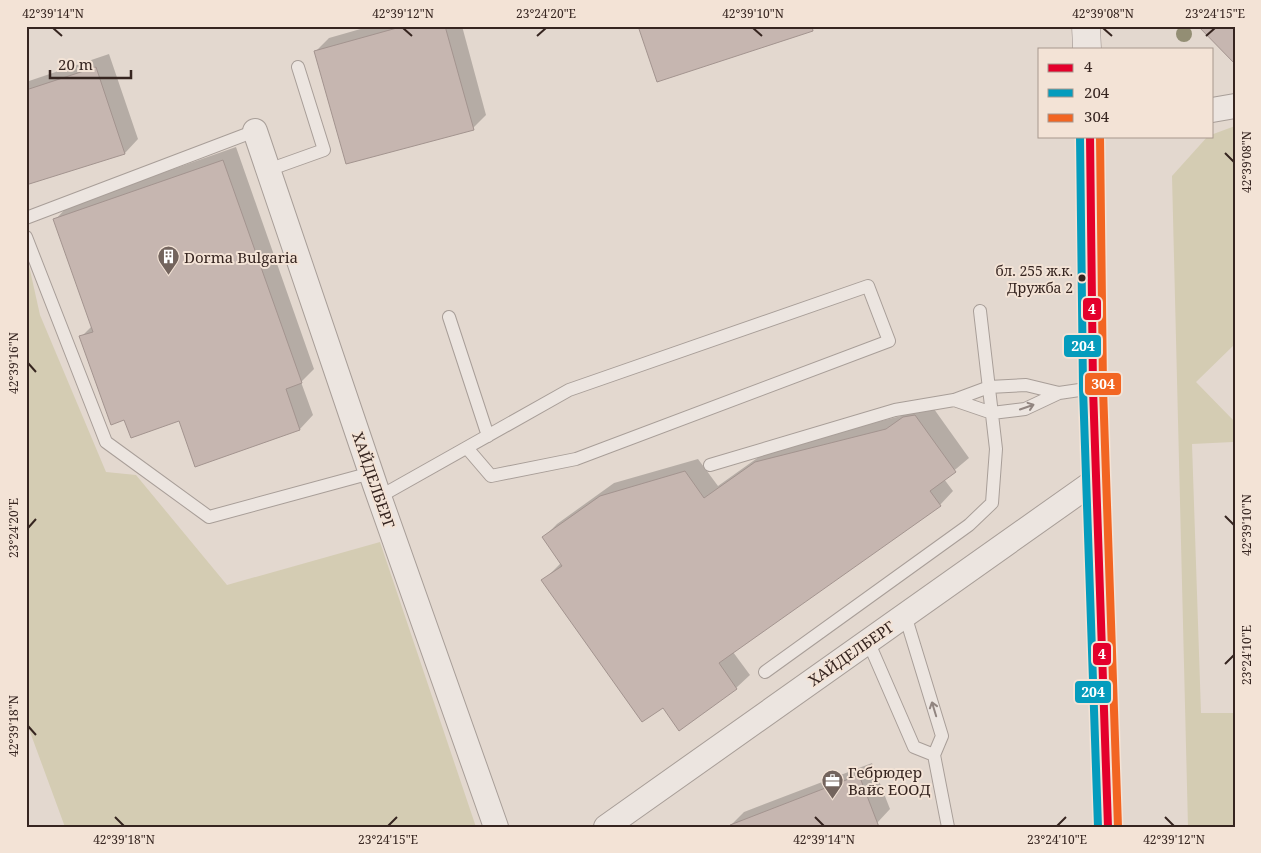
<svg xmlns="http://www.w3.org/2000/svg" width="1261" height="853" font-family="'Noto Serif',serif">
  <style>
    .green { fill: #d4ccb3 }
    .shadow { fill: #0003 }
    .building { fill: #c6b6b0; stroke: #a3948f }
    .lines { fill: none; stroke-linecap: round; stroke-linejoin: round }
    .service-casing { stroke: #a89e98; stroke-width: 14 }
    .minor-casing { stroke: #a89e98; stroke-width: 26 }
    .secondary-casing { stroke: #988d88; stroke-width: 29 }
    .service { stroke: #ece5e0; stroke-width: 12 }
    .minor { stroke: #ece5e0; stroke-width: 24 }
    .secondary { stroke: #ece5e0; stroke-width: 28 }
    .bus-1-casing { stroke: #f3e3d6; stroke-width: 11 }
    .bus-2-casing { stroke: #f3e3d6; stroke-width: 11 }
    .bus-3-casing { stroke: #f3e3d6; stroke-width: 11 }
    .bus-1 { stroke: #e4002b; stroke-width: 8 }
    .bus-2 { stroke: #059cbd; stroke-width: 8 }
    .bus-3 { stroke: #f26522; stroke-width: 8 }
    .tree { fill: #938e74 }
    .oneway { stroke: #918580 }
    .ticks { fill: none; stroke: #362520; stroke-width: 2 }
    .bus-dot { fill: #362520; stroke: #f3e3d6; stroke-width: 2 }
    .labels { text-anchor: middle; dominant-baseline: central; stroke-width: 4; stroke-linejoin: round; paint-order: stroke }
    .bus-label { font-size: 14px; fill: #362520; stroke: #f3e3d6; text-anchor: end }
    .poi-label { font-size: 15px; fill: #362520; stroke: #f3e3d6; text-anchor: start }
    .street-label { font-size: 15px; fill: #362520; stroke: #f3e3d6 }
    .line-badge { stroke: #f3e3d6; stroke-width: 2 }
    .badge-label { font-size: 14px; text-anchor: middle; font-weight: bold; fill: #fff }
    .neatline { fill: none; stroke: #362520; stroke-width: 2 }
    .ticks-label { font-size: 12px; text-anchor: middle; fill: #362520 }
  </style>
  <rect width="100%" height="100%" fill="#e3d8cf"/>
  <!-- green -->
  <path class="green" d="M1235,126V344L1196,382L1235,422V495L1233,442L1192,444L1201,713H1235V827H1188L1172,176L1208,136Z
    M26,252L40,315L106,472L136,475L227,585L380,542L476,827H65L26,721Z"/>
  <!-- shadow -->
  <path class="shadow" d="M371,26H462L486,115L473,128L316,51L329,38Z
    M640,26H822L658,80Z
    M109,54L138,139L125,153L26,184V82Z
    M236,147L314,369L301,382L313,415L300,429L195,465L179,419H125L81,337L92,326L55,220L68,206Z
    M929,402L969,458L944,479L953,491L940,505L733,652L750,675L736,688L679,729L663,706L543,581L561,563L543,538L557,524L614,483L698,459L718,486L770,449L901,416L917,404Z
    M872,763L890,809L877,823L730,826L744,812Z"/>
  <!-- building -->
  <path class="building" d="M404,26H445L474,130L346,164L314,51Z
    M638,26H812L813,31L657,82Z
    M1198,26H1235V64Z
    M96,67L125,154L26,185V90Z
    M223,160L302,383L286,389L300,430L195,467L179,421L131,438L124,420L111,425L79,336L93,332L53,219Z
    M915,415L956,472L930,491L941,506L719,663L737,689L679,731L663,708L642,722L541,580L562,566L542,537L600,496L685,471L704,498L755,462L886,429L903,417Z
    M859,775L879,827H730V825Z"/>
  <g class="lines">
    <defs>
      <path id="service" d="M268,170L324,150L298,67
        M26,218L255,131
        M26,237L106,442L209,517L371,473
        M449,317L488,436
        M954,400L992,413L1025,409L1059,393L1093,388
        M710,465L895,410L954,400L989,387L1026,385L1059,393
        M379,497L569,390L868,286L889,341L576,459L491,476L467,448
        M905,615L942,736L934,755L948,827
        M868,641L914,747L934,755
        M765,672L969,525L992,503L996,449L980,311"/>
      <path id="minor" d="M1212,110L1235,106
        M255,131L375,485L496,827
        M606,827L1096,480"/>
      <path id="secondary" d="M1086,26L1087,49
        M1090,136L1093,388L1108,827"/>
    </defs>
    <!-- service casing -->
    <use href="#service" class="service-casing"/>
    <!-- minor casing -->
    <use href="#minor" class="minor-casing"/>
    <!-- secondary casing -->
    <use href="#secondary" class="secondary-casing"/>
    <!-- service -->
    <use href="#service" class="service"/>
    <!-- minor -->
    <use href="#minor" class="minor"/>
    <!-- secondary -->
    <use href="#secondary" class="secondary"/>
    <defs>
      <path id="bus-1" d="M1090,136L1093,388L1108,827"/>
      <path id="bus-2" d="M1080,136L1083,388L1098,827"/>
      <path id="bus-3" d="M1100,136L1103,388L1118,827"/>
    </defs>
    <!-- bus-1 casing -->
    <use href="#bus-1" class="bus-1-casing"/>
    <!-- bus-2 casing -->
    <use href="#bus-2" class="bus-2-casing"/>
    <!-- bus-3 casing -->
    <use href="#bus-3" class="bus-3-casing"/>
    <!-- bus-1 -->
    <use href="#bus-1" class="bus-1"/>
    <!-- bus-2 -->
    <use href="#bus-2" class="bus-2"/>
    <!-- bus-3 -->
    <use href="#bus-3" class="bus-3"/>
  </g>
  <!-- trees -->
  <circle class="tree" cx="1184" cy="34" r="8"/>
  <!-- one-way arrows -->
  <defs><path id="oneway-shaft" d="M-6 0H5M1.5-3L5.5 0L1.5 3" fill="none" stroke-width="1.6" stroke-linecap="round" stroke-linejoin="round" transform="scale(1.25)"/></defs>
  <g class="oneway">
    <use href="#oneway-shaft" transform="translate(1027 407) rotate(-19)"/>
    <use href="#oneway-shaft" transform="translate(934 709) rotate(-107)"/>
  </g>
  <!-- ticks -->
  <path class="ticks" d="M53,28L62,36M403,28L412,36M753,28L762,36M1103,28L1112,36M537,36L546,28M1206,36L1215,28M1225,153L1234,162M28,363L36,372M1225,516L1234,525M28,528L36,519M1225,664L1234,655M28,726L36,735M115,817L124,826M815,817L824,826M1165,817L1174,826M388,826L397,817M1057,826L1066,817"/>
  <!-- icons -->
  <defs>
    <symbol id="building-pin" viewBox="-11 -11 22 30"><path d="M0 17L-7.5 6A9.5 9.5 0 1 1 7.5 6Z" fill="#73645d" stroke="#f3e3d6"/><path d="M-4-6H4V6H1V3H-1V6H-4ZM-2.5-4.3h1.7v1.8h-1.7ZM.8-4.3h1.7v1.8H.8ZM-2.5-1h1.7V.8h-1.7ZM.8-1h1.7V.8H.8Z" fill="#fff"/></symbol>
    <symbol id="office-pin" viewBox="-11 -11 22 30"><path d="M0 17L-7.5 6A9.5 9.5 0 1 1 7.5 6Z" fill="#73645d" stroke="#f3e3d6"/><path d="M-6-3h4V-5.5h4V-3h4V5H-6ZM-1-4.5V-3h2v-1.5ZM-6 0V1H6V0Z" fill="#fff"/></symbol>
  </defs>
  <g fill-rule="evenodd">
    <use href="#building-pin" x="156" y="244" width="25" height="34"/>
    <use href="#office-pin" x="820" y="768" width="25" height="34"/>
  </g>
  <!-- markers -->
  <circle class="bus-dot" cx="1082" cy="278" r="4.5"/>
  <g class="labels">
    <!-- bus labels -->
    <g class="bus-label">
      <text x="1073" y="270">бл. 255 ж.к.<tspan x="1073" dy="17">Дружба 2</tspan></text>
    </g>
    <!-- poi labels -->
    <g class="poi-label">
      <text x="184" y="257">Dorma Bulgaria</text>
      <text x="848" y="772">Гебрюдер<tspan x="848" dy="17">Вайс ЕООД</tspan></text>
    </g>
    <!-- street labels -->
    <g class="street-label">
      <text transform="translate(374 480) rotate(71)">ХАЙДЕЛБЕРГ</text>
      <text transform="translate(851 653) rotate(-35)">ХАЙДЕЛБЕРГ</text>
    </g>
  </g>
  <g class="line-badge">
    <rect x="1082" y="297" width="20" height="24" rx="5" fill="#e4002b"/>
    <rect x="1063" y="334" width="39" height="24" rx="5" fill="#059cbd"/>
    <rect x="1084" y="372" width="38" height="24" rx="5" fill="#f26522"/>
    <rect x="1092" y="642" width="20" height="24" rx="5" fill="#e4002b"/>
    <rect x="1074" y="680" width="38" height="24" rx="5" fill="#059cbd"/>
  </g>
  <g class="badge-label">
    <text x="1092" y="314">4</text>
    <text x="1083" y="351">204</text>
    <text x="1103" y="389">304</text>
    <text x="1102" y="659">4</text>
    <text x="1093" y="697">204</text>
  </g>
  <!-- border -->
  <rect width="1261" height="853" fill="none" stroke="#f3e3d6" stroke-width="55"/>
  <!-- legend -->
  <rect x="1038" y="48" width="175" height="90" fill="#f3e3d6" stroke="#a7978d"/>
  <rect x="1048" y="64" width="25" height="8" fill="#e4002b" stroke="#a7978d"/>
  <text x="1084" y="72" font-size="15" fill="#362520">4</text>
  <rect x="1048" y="89" width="25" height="8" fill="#059cbd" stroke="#a7978d"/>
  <text x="1084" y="98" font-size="15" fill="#362520">204</text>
  <rect x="1048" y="114" width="25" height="8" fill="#f26522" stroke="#a7978d"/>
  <text x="1084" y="122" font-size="15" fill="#362520">304</text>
  <!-- scale -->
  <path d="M50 70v8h81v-8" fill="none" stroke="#362520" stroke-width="2.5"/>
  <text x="58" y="70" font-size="15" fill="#362520" stroke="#f3e3d6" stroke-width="4" paint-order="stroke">20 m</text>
  <rect x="28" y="28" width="1206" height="798" class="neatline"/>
  <g class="ticks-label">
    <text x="53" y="18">42°39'14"N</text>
    <text x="403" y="18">42°39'12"N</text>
    <text x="546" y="18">23°24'20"E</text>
    <text x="753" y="18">42°39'10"N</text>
    <text x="1103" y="18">42°39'08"N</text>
    <text x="1215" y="18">23°24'15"E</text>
    <text transform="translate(1247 162) rotate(-90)" y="4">42°39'08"N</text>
    <text transform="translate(14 363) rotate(-90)" y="4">42°39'16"N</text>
    <text transform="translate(1247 525) rotate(-90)" y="4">42°39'10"N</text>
    <text transform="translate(14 528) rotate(-90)" y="4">23°24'20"E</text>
    <text transform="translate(1247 655) rotate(-90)" y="4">23°24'10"E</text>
    <text transform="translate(14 726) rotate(-90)" y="4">42°39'18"N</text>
    <text x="124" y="844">42°39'18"N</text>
    <text x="388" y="844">23°24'15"E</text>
    <text x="824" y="844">42°39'14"N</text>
    <text x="1057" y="844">23°24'10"E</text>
    <text x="1174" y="844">42°39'12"N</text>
  </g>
</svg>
